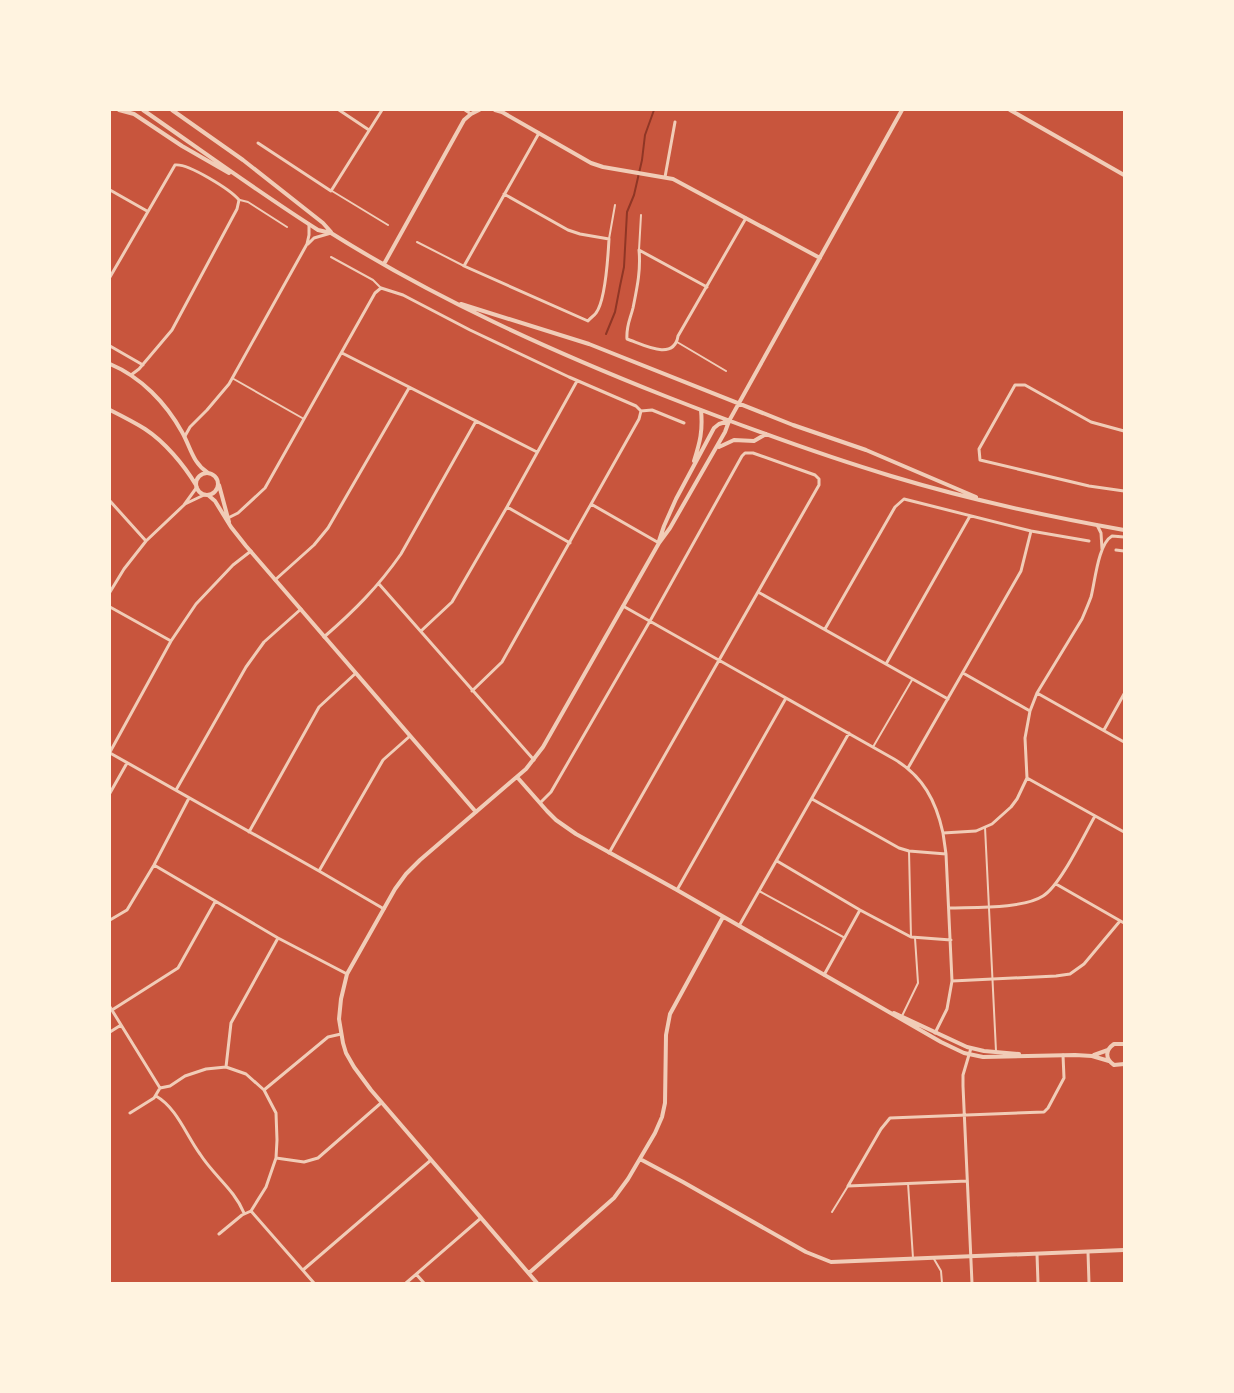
<svg xmlns="http://www.w3.org/2000/svg" width="1234" height="1393" font-family="'Asap Condensed',sans-serif">
  <style>
    .lines { fill: none; stroke-linecap: round; stroke-linejoin: round }
    .stream { stroke: #8f3625; stroke-width: 2 }
    .service { stroke: #f1ccb7; stroke-width: 2 }
    .minor { stroke: #f1ccb7; stroke-width: 3 }
    .tertiary { stroke: #f1ccb7; stroke-width: 4 }
  </style>
  <rect width="100%" height="100%" fill="#c8553d"/>
  <g class="lines">
    <!-- stream -->
    <path class="stream" d="M606,334L615,312L620,286L624,267L627,212L634,195L642,160L645,135L654,110"/>
    <!-- service -->
    <path class="service" d="M332,191L388,225
      M240,200L248,202L287,227
      M609,239L615,205
      M417,242L464,266
      M639,250L641,215
      M331,257L373,280L381,288
      M677,342L726,371
      M232,378L304,419
      M873,747L912,680
      M985,827L996,1051
      M909,851L911,937
      M759,891L845,938
      M902,1016L918,983L915,938
      M908,1183L913,1258
      M832,1212L848,1186
      M934,1259L941,1271L942,1283"/>
    <!-- minor -->
    <path class="minor" d="M339,110L369,130
      M465,110L471,114
      M258,143L331,191L382,110
      M665,177L675,122
      M110,190L147,211
      M504,194L568,230L580,234L609,239C608,256 606,300 596,313C594,316 590,318 588,321L464,266L539,133
      M308,244L314,238L331,233
      M110,277L175,165C188,163 231,190 239,200L237,209L172,330L139,369L131,375
      M707,287L639,250C641,270 637,288 633,308C630,320 626,326 627,339C642,344 674,362 678,336L746,218
      M110,346L143,365
      M342,353L537,452
      M641,411L652,410L684,423
      M1124,431L1091,422L1025,385H1015L979,449L980,460L1089,486L1124,491
      M185,436L190,427L207,410L229,384L307,244L309,235V224
      M110,501L146,541
      M185,504L204,495
      M591,504L659,543
      M507,507L570,543
      M226,519L238,513L265,488L375,293L381,288L403,295L470,330L569,377L636,406L641,411
      M1097,525L1101,533L1102,549
      M1031,531L1089,541
      M1116,550L1124,551
      M275,580L314,545L328,528L409,388
      M379,584L534,760
      M110,592L124,569L146,541L184,505L197,487
      M758,592L948,699
      M623,606L894,759C923,776 936,801 943,833L946,854L952,981L947,1009L935,1033
      M110,607L171,641
      M825,629L895,507L904,499L1031,531L1021,571L908,768
      M421,631L452,602L507,507L577,381
      M324,637C354,611 378,587 401,554L476,421
      M886,664L970,516
      M963,673L1030,711
      M472,691L502,662L639,419L641,411
      M1037,693L1124,742
      M1104,730L1124,694
      M110,752L171,641L196,604L233,565L251,551
      M110,753L319,871L384,909
      M1027,778L1124,832
      M176,790L246,667L264,642L301,609
      M110,793L127,763
      M812,799L899,848L909,851L946,854
      M540,803L551,792L650,621L742,456L745,453H753L815,475L819,479V485L609,853
      M249,832L319,707L356,673
      M943,833L976,831L992,824L1011,807L1017,799L1027,778L1025,738L1030,711L1037,693L1082,619C1085,612 1088,605 1091,597C1095,582 1098,544 1112,536L1124,537
      M777,861L860,910L911,937L951,940
      M154,865L278,938L347,974
      M319,871L383,760L410,736
      M1056,884L1124,923
      M677,890L786,698
      M949,908C974,907 1023,909 1043,896C1060,886 1084,835 1095,816
      M110,920L127,910L154,865L189,798
      M739,926L849,733
      M824,975L860,910
      M952,981L1056,976L1070,974L1084,964L1120,921
      M110,1007L160,1088L170,1086L185,1076L206,1069L226,1067L246,1074L264,1090L276,1113L277,1140L276,1158L266,1187L251,1211L314,1283
      M112,1010L178,968L215,902
      M110,1032L121,1025
      M971,1048L963,1075V1086L972,1283
      M226,1067L231,1023L278,938
      M264,1090L328,1037L341,1034
      M156,1096C177,1108 186,1135 200,1154C214,1176 234,1189 244,1213
      M130,1113L154,1098L160,1088
      M276,1158L304,1162L318,1158L381,1103
      M967,1181L848,1186L881,1129L890,1118L1044,1112L1048,1108L1064,1078L1063,1055
      M219,1234L242,1215L251,1211
      M1088,1252L1089,1283
      M1037,1254L1038,1283
      M303,1270L431,1160
      M416,1274L424,1283
      M406,1283L481,1218"/>
    <!-- tertiary -->
    <path class="tertiary" d="M119,110L134,114L182,146L229,173
      M143,110C201,150 258,192 318,230L331,233C436,299 549,350 665,396C739,425 814,453 891,476C967,499 1045,516 1124,530
      M172,110L243,160L323,223L331,232
      M495,110L502,112L591,163L603,167L673,179L820,258
      M1010,110L1124,175
      M384,264L464,120L471,114L479,110
      M461,304L589,344L793,425L866,450L976,497
      M110,364C141,377 166,403 182,432C191,448 192,462 208,473
      M110,410C122,416 134,422 145,429C165,442 184,465 196,485
      M719,447L734,440L754,441L766,434
      M694,461C700,442 703,431 701,410
      M196 484a11 11 0 1 1 22 0a11 11 0 1 1-22 0Z
      M219,485L229,522
      M208,495L215,501L231,527L246,546L476,812
      M659,541L664,526L676,499L714,428L719,424L729,421
      M517,777L547,811L556,820L576,834L677,890L941,1042L964,1053L983,1057L1075,1055L1092,1056L1109,1061
      M894,1013L967,1047L984,1051L1019,1054
      M1124,1044H1114C1105,1050 1105,1059 1114,1065L1124,1064
      M1094,1055L1108,1050
      M640,1159L683,1182L806,1252L831,1262L1124,1250
      M529,1273L614,1198L628,1179L655,1133L662,1117L665,1103L666,1035L670,1014L723,917
      M537,1283L371,1090L354,1067L346,1053L343,1043L339,1019L341,999L347,974L395,889L406,874L420,860L526,769L543,747L659,543L670,528L725,432L729,421L902,110"/>
  </g>
  <!-- border -->
  <rect width="1234" height="1393" fill="none" stroke="#fff3e0" stroke-width="222"/>
</svg>
